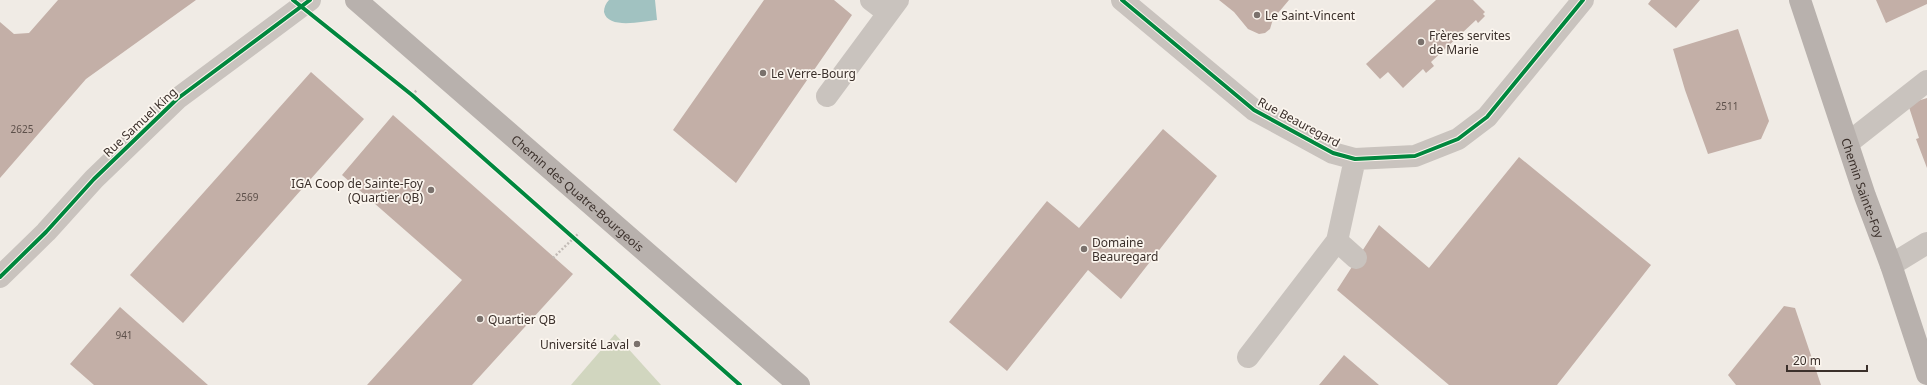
<svg xmlns="http://www.w3.org/2000/svg" width="1927" height="385" font-family="'Noto Sans',sans-serif">
  <style>
    .green { fill: #d1d6bf }
    .water { fill: #a1c2c1 }
    .building { fill: #c3afa7 }
    .lines { fill: none; stroke-linecap: round; stroke-linejoin: round }
    .path { stroke: #c2bbb6; stroke-width: 2.5; stroke-dasharray: 2 2; stroke-linecap: butt }
    .minor { stroke: #c9c3be; stroke-width: 22 }
    .major { stroke: #b8b1ad; stroke-width: 22 }
    .cycleway-casing { stroke: #fbf5ee; stroke-width: 6 }
    .cycleway { stroke: #00873e; stroke-width: 4 }
    .poi-dot { fill: #7a716c; stroke: #fbf5ee; stroke-width: 1.5 }
    .labels { text-anchor: middle; dominant-baseline: central; stroke-width: 3.5; stroke-linejoin: round; paint-order: stroke }
    .number-label { font-size: 10px; fill: #5d504a }
    .poi-label { font-size: 12px; fill: #3b302b; stroke: #fbf5ee; text-anchor: start }
    .street-label { font-size: 12px; fill: #3b302b; stroke: #fbf5ee }
  </style>
  <rect width="100%" height="100%" fill="#f0ebe5"/>
  <!-- green -->
  <path class="green" d="M615,334L661,385H571Z"/>
  <!-- water -->
  <path class="water" d="M609,0H655L657,20C643,21 608,30 604,12C604,7 606,3 609,0Z"/>
  <!-- building -->
  <path class="building" d="M58,0H196L86,79L0,178V22L14,34L29,33Z
    M764,0H834L852,15L736,183L673,130Z
    M1219,0H1289L1273,19L1270,29L1265,33L1259,34L1248,29L1234,12Z
    M1436,0H1473L1485,12L1483,14L1485,16L1478,23L1476,20L1431,62L1434,66L1426,73L1423,69L1403,88L1388,72L1380,79L1366,64Z
    M1651,0H1700L1676,28L1648,4Z
    M1876,0H1927V4L1886,23Z
    M1738,29L1769,121L1761,139L1708,154L1685,90L1673,49Z
    M311,72L364,119L183,323L130,275Z
    M1927,98V168L1916,139L1919,138L1908,104Z
    M393,115L573,274L472,385H367L462,280L342,175Z
    M1163,129L1217,176L1121,299L1088,270L1007,371L949,322L1047,201L1079,228Z
    M1519,157L1651,265L1557,385H1449L1337,290L1379,225L1429,268Z
    M1784,306L1795,308L1821,385H1736L1728,375Z
    M120,307L208,385H94L70,364Z
    M1344,355L1379,385H1319Z"/>
  <g class="lines">
    <!-- path -->
    <path class="path" d="M412,95L417,90
      M553,258L579,233"/>
    <!-- minor -->
    <path class="minor" d="M871,0L888,13
      M1122,0L1254,110L1333,153L1355,159L1415,156L1458,139L1487,117L1583,0
      M827,96L898,0
      M1848,143L1927,81
      M1337,241L1356,258
      M1891,265L1927,243
      M0,277L46,232L94,179L177,99L310,0
      M1248,357L1337,241L1355,159"/>
    <!-- major -->
    <g class="major">
      <path id="s1" d="M356,0L799,385"/>
      <path id="s2" d="M1800,0L1865,196L1891,265L1927,374"/>
    </g>
    <defs>
      <path id="cycleway" d="M293,0L412,95L740,385
        M1122,0L1254,110L1333,153L1355,159L1415,156L1458,139L1487,117L1583,0
        M0,277L46,232L94,179L177,99L310,0"/>
    </defs>
    <!-- cycleway casing -->
    <use href="#cycleway" class="cycleway-casing"/>
    <!-- cycleway -->
    <use href="#cycleway" class="cycleway"/>
  </g>
  <!-- markers -->
  <g class="poi-dot">
    <circle cx="1257" cy="15" r="4"/>
    <circle cx="1421" cy="42" r="4"/>
    <circle cx="763" cy="73" r="4"/>
    <circle cx="431" cy="190" r="4"/>
    <circle cx="1084" cy="249" r="4"/>
    <circle cx="480" cy="319" r="4"/>
    <circle cx="637" cy="344" r="4"/>
  </g>
  <g class="labels">
    <!-- number labels -->
    <g class="number-label">
      <text x="1727" y="106">2511</text>
      <text x="22" y="129">2625</text>
      <text x="247" y="197">2569</text>
      <text x="124" y="335">941</text>
    </g>
    <!-- poi labels -->
    <g class="poi-label">
      <text x="1265" y="15">Le Saint-Vincent</text>
      <text x="1429" y="35">Frères servites<tspan x="1429" dy="14">de Marie</tspan></text>
      <text x="771" y="73">Le Verre-Bourg</text>
      <text x="423" y="183" text-anchor="end">IGA Coop de Sainte-Foy<tspan x="423" dy="14">(Quartier QB)</tspan></text>
      <text x="1092" y="242">Domaine<tspan x="1092" dy="14">Beauregard</tspan></text>
      <text x="488" y="319">Quartier QB</text>
      <text x="629" y="344" text-anchor="end">Université Laval</text>
    </g>
    <!-- street labels -->
    <g class="street-label">
      <text transform="translate(140 122) rotate(-43)">Rue Samuel King</text>
      <text transform="translate(1299 122) rotate(28)">Rue Beauregard</text>
      <text stroke="none"><textPath href="#s2" startOffset="198">Chemin Sainte-Foy</textPath></text>
      <text stroke="none"><textPath href="#s1" startOffset="294">Chemin des Quatre-Bourgeois</textPath></text>
    </g>
  </g>
  <!-- scale -->
  <path d="M1787 365v6h80v-6" fill="none" stroke="#3b302b" stroke-width="2"/>
  <text x="1793" y="365" font-size="12" fill="#3b302b" stroke="#fbf5ee" stroke-width="3" paint-order="stroke">20 m</text>
</svg>
